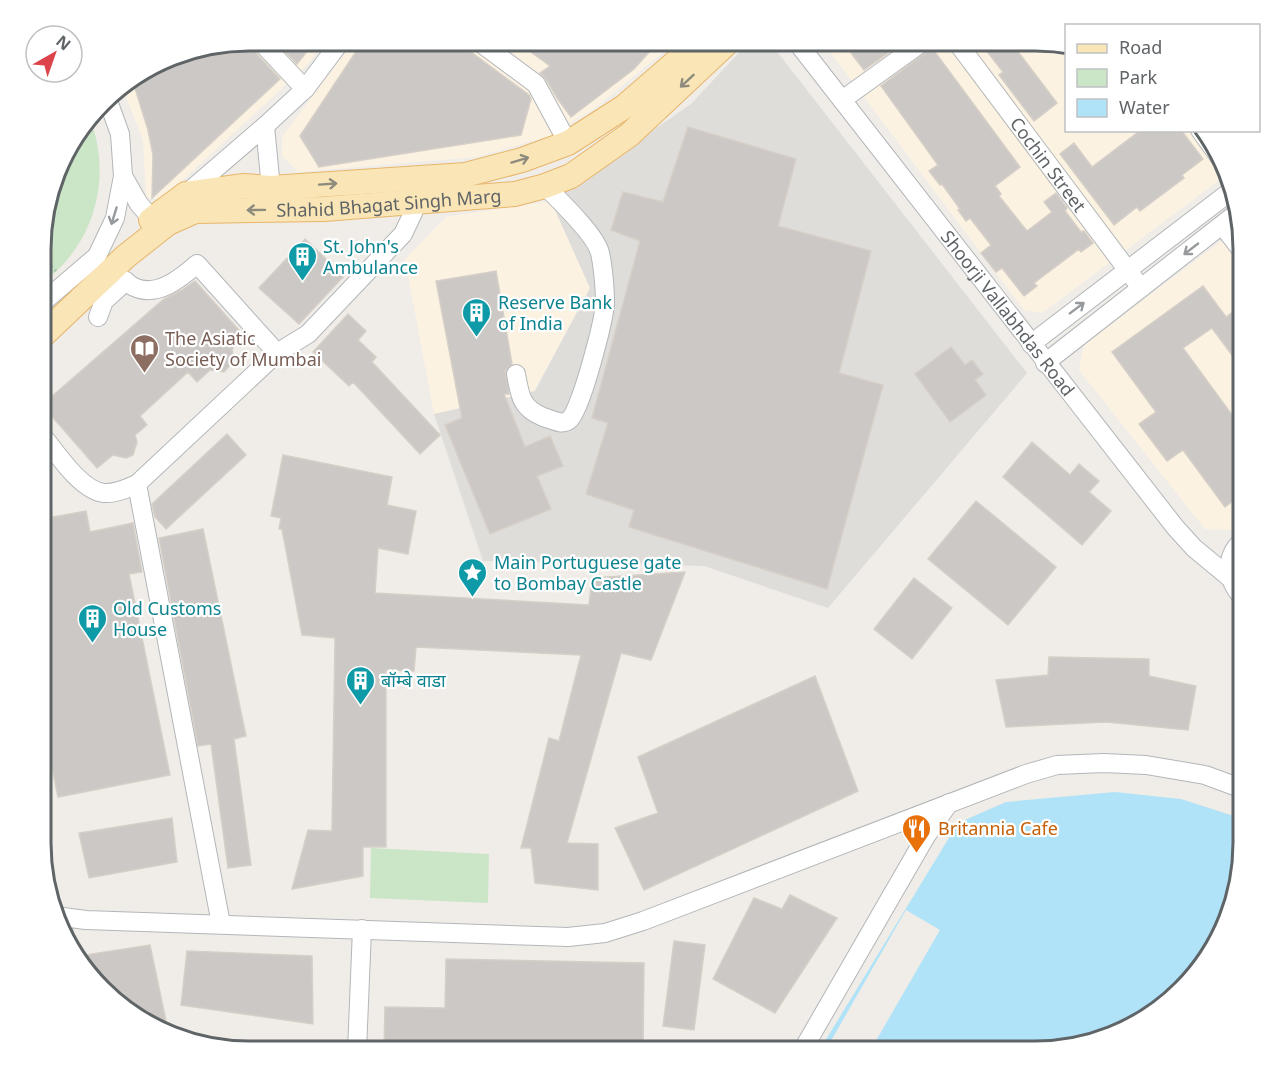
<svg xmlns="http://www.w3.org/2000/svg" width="1284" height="1092" font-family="'Noto Sans','Noto Sans Devanagari',sans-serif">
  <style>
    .commercial { fill: #fcf2e2 }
    .industrial { fill: #dfddda }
    .green { fill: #cbe5c7 }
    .water { fill: #b0e2f8 }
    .pier { fill: #f0ede8 }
    .building { fill: #ccc8c5; stroke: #d5cfc7; stroke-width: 1.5 }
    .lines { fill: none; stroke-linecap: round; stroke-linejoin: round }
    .minor-casing { stroke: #b3b6b9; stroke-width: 20 }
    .major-casing { stroke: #e7b56b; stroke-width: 26 }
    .path { stroke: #a3c8a8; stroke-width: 3; stroke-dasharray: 6 3; stroke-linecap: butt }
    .minor { stroke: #fff; stroke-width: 18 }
    .major { stroke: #f9e5b5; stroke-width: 24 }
    .oneway { stroke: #8d8b7e }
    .oneway2 { stroke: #979a9c }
    .labels { text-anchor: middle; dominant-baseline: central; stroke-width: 4.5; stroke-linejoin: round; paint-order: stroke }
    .street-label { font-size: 18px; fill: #5f6467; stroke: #fff }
    .culture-label { font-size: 18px; fill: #0d838f; stroke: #fff; text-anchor: start }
    .education-label { font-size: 18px; fill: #785e54; stroke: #fff; text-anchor: start }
    .food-label { font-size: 18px; fill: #c56008; stroke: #fff; text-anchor: start }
    .rim { fill: none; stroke: #5f6467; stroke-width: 3 }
  </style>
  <rect width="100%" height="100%" fill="#f0ede8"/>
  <!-- commercial -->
  <path class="commercial" d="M249,41H325L307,65L162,199L146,198L143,140L122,86L182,52Z
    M354,41H677L595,108L550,136L476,157L298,172L282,156V137Z
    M822,41H1049L1066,46V130L1203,131L1222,157L1227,174L1042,313L1024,310Z
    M551,201L590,288L534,391L434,414L405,259L446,217Z
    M1241,226L1243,235V526L1238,530L1205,529L1079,370L1084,345Z"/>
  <!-- industrial -->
  <path class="industrial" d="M746,45L775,49L1027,373L828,608L704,566L483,561L434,414L535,391L590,288L551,201L691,104Z"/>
  <!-- green -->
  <path class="green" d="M90,119C113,178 94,246 42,283V221L68,145Z
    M371,848L489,854L488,903L370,898Z"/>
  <!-- water -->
  <path class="water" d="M1115,792L1181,799L1243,819V843L1227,923L1182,991L1115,1035L1048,1051H819L958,823L1006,802Z"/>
  <!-- pier -->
  <path class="pier" d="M906,910L940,930L870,1051H837L828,1046Z"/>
  <!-- building -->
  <path class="building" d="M249,40L252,49L280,79L152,198L153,155L148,130L135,88L130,81L182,52Z
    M275,41H315L297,64Z
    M363,41H456L529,95L531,99L521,135L319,167L300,136Z
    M516,41H659L634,69L571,117L557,98L546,79L540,73L550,66Z
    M842,41H905L864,70Z
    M979,41H1010L1057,103L1034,121L999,75L1003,72Z
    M932,48L1020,167L995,186L1001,194L999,196L1027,231L1052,212L1044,202L1056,193L1067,208L1065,211L1081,232L1084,231L1093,243L1081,252L1079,249L1034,283L1037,286L1024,296L1002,268L996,272L981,253L991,245L970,218L966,221L958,210L960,209L942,184L940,185L929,171L938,165L881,86Z
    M688,127L796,159L778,226L871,251L839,373L883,385L827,589L629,527L634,510L586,494L608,423L592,418L640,241L611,230L623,192L663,202Z
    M1141,130H1181L1203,159L1182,175L1184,178L1140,211L1137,207L1114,225L1060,154L1074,143L1092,167Z
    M305,239L344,276L299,324L259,288Z
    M496,271L512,364L505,371L509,394H504L525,447L550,436L563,466L537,476L551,509L490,534L445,425L462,418L436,281Z
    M195,281L245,337L232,349L234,361L224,372L210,370L197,382L188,372L140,416L147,425L135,435L137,442L133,455L126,458L113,455L97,468L42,405L164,299L182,290Z
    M1203,286L1226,317L1243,305V370L1212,328L1183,348L1243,430V493L1225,507L1183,450L1167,461L1139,424L1156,412L1112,352Z
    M348,314L366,331L358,340L376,357L372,362L440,435L420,454L353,382L349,386L313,352Z
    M951,347L965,365L972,360L983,374L975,380L986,395L950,422L915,374Z
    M227,434L246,455L166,529L155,517L152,504Z
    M1032,442L1070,475L1079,464L1099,481L1089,492L1111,511L1082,545L1003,477Z
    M283,455L392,477L387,505L416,511L408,554L378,548L375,593L589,605L592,578L685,572L651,660L621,653L567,843L598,844V890L535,883L531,848H521L549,738L559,741L581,655L416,647L414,671L386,670V847H363V876L292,889L308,830L332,831L335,638L302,635L282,529H279L281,518L271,516Z
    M976,501L1056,567L1008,625L928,559Z
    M86,511L90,532L133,523L142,572L129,574L170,775L58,797L41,714L42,519Z
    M203,529L246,736L234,739L251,865L228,868L211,744L198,746L159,538Z
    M914,578L952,608L912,659L874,629Z
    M1049,657L1149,659V676L1196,686L1188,730L1106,722L1006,727L996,680L1048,675Z
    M815,676L858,791L644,890L615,828L658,813L638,757Z
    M172,818L177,862L89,878L79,833Z
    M790,895L837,918L775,1013L713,979L754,898L782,909Z
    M674,941L705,945L694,1030L663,1026Z
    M150,945L169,1035L101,990L88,970L85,955Z
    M187,951L312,956L313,1024L181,1005Z
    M446,959L644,963L643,1051H384L385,1007L445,1008Z"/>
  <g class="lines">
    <defs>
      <g id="minor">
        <path d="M260,41L305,89"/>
        <path d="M478,41L536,84L568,143"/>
        <path id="s1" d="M796,41L1175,527L1194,548L1229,577"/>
        <path id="s2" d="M956,41L1141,288"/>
        <path d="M842,100L924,41"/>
        <path d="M265,126L271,188"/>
        <path d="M1200,130L1223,162"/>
        <path d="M123,176L139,204L152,219"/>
        <path d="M186,194L265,126L305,89L341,41"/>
        <path d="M1222,225L1243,252"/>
        <path d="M42,303L97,256L115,218L123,176L120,134L107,98"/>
        <path d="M98,317L104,301L126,281"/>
        <path d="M1031,344L1231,191"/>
        <path d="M277,353L308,334L403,234L413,213L415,190"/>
        <path d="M1045,363L1237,213"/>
        <path d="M516,374C520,396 521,408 543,417C551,419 562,426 569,420C581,411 604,320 605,303C605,289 603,266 600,253C596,235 559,200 545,186"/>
        <path d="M42,435C56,452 81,491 104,493C115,494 128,488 137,484L277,353L197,264C181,278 157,298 134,287C126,283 118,276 111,270"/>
        <path d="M137,484L221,924"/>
        <path d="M1243,540C1224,557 1226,580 1243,598"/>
        <path d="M55,916L86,920L568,937L605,933L643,921L1026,774L1057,765L1104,763L1146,765L1205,775L1243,789"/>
        <path d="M61,917L64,935"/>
        <path d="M357,1051L362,929"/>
        <path d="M802,1051L926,836L949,803"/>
      </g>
      <g id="major">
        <path d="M151,220L186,194L244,186L271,188L465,175L522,160L568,143L624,107L676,62L696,41"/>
        <path id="s3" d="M42,336L125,257L168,223L195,211L324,209L515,194L545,186L571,176L629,135L729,41"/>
      </g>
    </defs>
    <!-- minor casing -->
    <use href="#minor" class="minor-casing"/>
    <!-- major casing -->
    <use href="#major" class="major-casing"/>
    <!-- path -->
    <path class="path" d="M42,257L56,271"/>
    <!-- minor -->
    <use href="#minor" class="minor"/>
    <!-- major -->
    <use href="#major" class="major"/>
  </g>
  <!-- one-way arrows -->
  <defs><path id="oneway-shaft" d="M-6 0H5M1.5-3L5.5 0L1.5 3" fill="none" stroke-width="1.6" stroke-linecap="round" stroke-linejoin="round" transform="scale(1.5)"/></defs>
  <g class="oneway">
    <use href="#oneway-shaft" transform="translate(687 81) rotate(137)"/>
    <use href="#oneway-shaft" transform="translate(520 160) rotate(-17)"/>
    <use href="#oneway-shaft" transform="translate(328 184) rotate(-4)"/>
    <use href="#oneway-shaft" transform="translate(256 210) rotate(179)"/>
  </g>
  <g class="oneway2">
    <use href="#oneway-shaft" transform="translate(114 216) rotate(107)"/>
    <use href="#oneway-shaft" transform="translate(1191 249) rotate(142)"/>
    <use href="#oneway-shaft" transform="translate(1077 308) rotate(-37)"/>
  </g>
  <!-- icons -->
  <defs>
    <symbol id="building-pin" viewBox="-11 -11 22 30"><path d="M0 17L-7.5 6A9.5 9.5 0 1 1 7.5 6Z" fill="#0f9aa8" stroke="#fff"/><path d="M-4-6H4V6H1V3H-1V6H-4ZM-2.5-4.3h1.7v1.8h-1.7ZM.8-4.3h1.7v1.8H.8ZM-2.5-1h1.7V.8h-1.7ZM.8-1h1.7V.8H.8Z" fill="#fff"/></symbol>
    <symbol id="library-pin" viewBox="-11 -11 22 30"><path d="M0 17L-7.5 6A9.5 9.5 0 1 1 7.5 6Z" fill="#8d6e63" stroke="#fff"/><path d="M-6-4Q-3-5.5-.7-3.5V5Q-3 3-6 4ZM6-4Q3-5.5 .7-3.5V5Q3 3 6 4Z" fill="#fff"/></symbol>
    <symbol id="sight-pin" viewBox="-11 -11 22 30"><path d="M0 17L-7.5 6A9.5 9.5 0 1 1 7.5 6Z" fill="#0f9aa8" stroke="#fff"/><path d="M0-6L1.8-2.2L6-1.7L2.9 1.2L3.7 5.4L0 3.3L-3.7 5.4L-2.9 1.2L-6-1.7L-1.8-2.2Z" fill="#fff"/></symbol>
    <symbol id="restaurant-pin" viewBox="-11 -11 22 30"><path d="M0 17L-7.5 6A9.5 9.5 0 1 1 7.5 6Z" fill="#e8710a" stroke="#fff"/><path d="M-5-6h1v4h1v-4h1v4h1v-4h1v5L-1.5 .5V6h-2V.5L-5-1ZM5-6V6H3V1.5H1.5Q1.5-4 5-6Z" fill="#fff"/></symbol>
  </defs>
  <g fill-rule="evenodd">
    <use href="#building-pin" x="286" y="240" width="33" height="45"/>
    <use href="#building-pin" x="460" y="296" width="33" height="45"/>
    <use href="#library-pin" x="128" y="332" width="33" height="45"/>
    <use href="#sight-pin" x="456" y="556" width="33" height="45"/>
    <use href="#building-pin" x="76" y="602" width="33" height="45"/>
    <use href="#building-pin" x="344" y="664" width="33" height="45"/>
    <use href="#restaurant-pin" x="900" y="812" width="33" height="45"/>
  </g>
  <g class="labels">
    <!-- street labels -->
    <g class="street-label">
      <text stroke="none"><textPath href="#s2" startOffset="154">Cochin Street</textPath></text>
      <text stroke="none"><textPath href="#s3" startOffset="393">Shahid Bhagat Singh Marg</textPath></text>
      <text stroke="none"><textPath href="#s1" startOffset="345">Shoorji Vallabhdas Road</textPath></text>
    </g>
    <!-- culture labels -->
    <g class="culture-label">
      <text x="323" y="246">St. John's<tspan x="323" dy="21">Ambulance</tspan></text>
      <text x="498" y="302">Reserve Bank<tspan x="498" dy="21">of India</tspan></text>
      <text x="494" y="562">Main Portuguese gate<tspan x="494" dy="21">to Bombay Castle</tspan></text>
      <text x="113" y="608">Old Customs<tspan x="113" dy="21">House</tspan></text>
      <text x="381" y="680">बॉम्बे वाडा</text>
    </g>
    <!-- education labels -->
    <g class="education-label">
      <text x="165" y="338">The Asiatic<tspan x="165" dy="21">Society of Mumbai</tspan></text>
    </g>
    <!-- food labels -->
    <g class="food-label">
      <text x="938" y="828">Britannia Cafe</text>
    </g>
  </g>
  <!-- crop -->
  <path d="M0 0H1284V1092H0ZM249 51H1035A198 198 0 0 1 1233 249V843A198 198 0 0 1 1035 1041H249A198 198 0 0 1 51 843V249A198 198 0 0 1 249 51Z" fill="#fff" fill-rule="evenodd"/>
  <path class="rim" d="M249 51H1035A198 198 0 0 1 1233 249V843A198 198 0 0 1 1035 1041H249A198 198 0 0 1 51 843V249A198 198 0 0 1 249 51Z"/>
  <!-- legend -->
  <rect x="1065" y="24" width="195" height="108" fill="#ffffff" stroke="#bfc1c2" stroke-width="1.5"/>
  <rect x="1077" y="44" width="30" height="9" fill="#f9e5b5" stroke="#bfc1c2" stroke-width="1.5"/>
  <text x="1119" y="54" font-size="18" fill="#5f6467">Road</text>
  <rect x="1077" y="69" width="30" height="18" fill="#cbe5c7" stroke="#bfc1c2" stroke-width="1.5"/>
  <text x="1119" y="84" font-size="18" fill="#5f6467">Park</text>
  <rect x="1077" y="99" width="30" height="18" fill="#b0e2f8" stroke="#bfc1c2" stroke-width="1.5"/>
  <text x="1119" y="114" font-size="18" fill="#5f6467">Water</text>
  <!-- north arrow -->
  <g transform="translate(54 54) rotate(40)"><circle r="28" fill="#ffffff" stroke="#bfc1c2" stroke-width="1.5"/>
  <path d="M0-4.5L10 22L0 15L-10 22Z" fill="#dc434a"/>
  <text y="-9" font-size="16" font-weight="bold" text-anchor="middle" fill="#5f6467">N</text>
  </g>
</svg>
